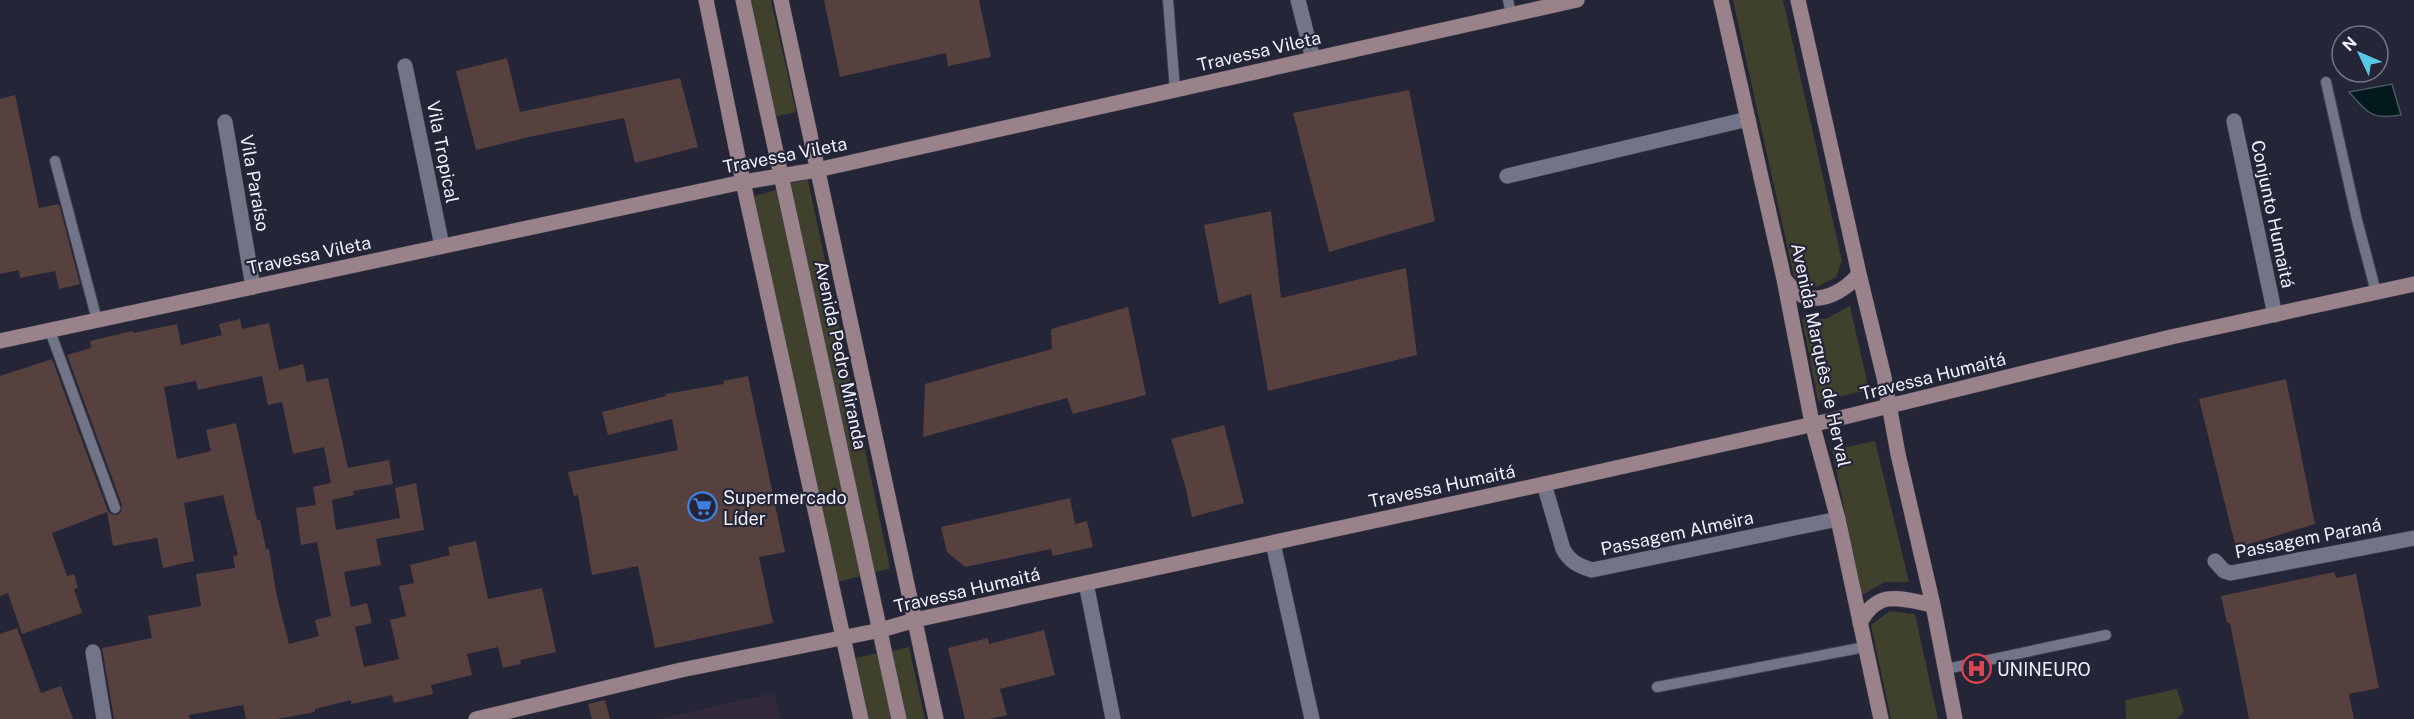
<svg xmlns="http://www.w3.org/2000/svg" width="2414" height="719" font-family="'Public Sans',sans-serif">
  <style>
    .education { fill: #322a3a }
    .green { fill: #3f412c }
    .water { fill: #01191d; stroke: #485a60; stroke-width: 1.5 }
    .building { fill: #57413f; fill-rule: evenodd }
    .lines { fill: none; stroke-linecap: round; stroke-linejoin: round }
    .lane-casing { stroke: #40404e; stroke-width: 12 }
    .street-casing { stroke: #40404e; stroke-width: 16 }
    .secondary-casing { stroke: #40404e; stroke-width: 16 }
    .lane { stroke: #727488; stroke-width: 10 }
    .street { stroke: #727488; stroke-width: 15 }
    .secondary { stroke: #998289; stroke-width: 15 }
    .labels { text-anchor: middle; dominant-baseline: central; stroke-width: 4.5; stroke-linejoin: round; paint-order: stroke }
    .street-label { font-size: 18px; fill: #eff0fc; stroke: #242536 }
    .poi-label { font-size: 18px; fill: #eff0fc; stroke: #242536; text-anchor: start }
  </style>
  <rect width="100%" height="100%" fill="#242536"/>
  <!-- education -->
  <path class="education" d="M774,693L780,719H658Z"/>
  <!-- green -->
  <path class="green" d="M749,0H771L796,112L774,117Z
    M1733,0H1783L1842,261L1836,277L1817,287L1794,277Z
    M808,180L890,568L874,573L789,183Z
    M776,190L862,576L837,582L751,197Z
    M1850,306L1869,390L1818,401L1802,318L1826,319Z
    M1875,441L1909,582H1885L1862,595L1832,450Z
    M1890,611L1915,614L1938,719H1891L1871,625Z
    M909,647L925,719H905L892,651Z
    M878,653L892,719H869L855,658Z
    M2177,689L2184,712L2177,719H2126L2125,700Z"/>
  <!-- water -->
  <path class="water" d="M2392,84L2401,115C2371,120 2368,113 2349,92Z"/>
  <!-- building -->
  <path class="building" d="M824,0H979L991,57L948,66L946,53L840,77Z
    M507,58L520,112L680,78L698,147L635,163L624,118L529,137L476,150L456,71Z
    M1409,90L1435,221L1329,252L1293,113Z
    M15,95L39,208L59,204L80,284L59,289L55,271L20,278L19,270L0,274V99Z
    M1271,211L1281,298L1406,268L1417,355L1268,391L1251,294L1219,304L1204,225Z
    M1128,307L1146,395L1073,414L1067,398L923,437L925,384L1052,349L1051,329Z
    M240,319L242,329L269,323L279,370L303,364L307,382L328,378L348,468L389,460L393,484L353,491L354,495L332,500L336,530L400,518L395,488L416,483L424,530L376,539L381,565L344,572L351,607L367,603L372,623L355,627L364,667L399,659L390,620L406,616L399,586L414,583L410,565L450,555L448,547L476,541L488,599L542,588L556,652L520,660L521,664L503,668L498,647L467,654L472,675L431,685L433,694L394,703L392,695L351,704V700L315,709V712L277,719H246L243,705L189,715L190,719H114L102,648L152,638L148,616L201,606L196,574L235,568L233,556L238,555L223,495L184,503L194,561L163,568L157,538L113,546L107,512L52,533L67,576L74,574L78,588L74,589L82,613L22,634L8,593L0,596V376L52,359L108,511L111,514L117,515L121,512L122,505L67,355L91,348L90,341L132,331L133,333L177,324L181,345L222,335L219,324ZM262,376L268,405L282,402L293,454L324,447L331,483L313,487L316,505L296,508L301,545L317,542L331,616L315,620L319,636L289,644L277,597L269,549H266L260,520H257L236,423L206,430L211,451L177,459L164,387L196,381L198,390Z
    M748,376L785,552L759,557L773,623L655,648L638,566L592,575L578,495L574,496L568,472L678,450L672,419L608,435L602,412L666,396L665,394L724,384L723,381Z
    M2286,379L2315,524L2236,548L2199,399Z
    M1224,425L1244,503L1192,517L1186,489L1171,439Z
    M1070,498L1075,524L1087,521L1093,547L1053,556L1051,549L965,567L947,552L941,527Z
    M2334,572L2336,578L2356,574L2379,688L2349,694L2354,719H2249L2230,623H2227L2221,596Z
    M17,628L41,693L61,686L73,719H0V634Z
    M1044,630L1055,675L1000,689L1007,715L990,719H965L948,648L988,638L989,644Z
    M605,700L610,719H592L588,704Z"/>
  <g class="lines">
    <defs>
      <path id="lane" d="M1168,0L1175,90
        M1508,0L1511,14
        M2326,82L2357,220L2376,292
        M55,161L97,320
        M50,331L115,508
        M1946,669L2106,635
        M1657,687L1865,647"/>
      <path id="street" d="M1298,0L1313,59
        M405,66L442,246
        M2234,121L2275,315
        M225,122L253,287
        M1507,176L1748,119
        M1544,484L1563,549C1570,562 1579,566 1592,570L1838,519
        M1273,543L1312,719
        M2215,561L2224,571L2231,573L2414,538
        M1086,583L1113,719
        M93,652L104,719"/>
      <path id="secondary" d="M706,0L743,182L861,719
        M743,0L899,719
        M781,0L936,719
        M1721,0L1784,279L1812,423L1838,519L1881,719
        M1798,0L1859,274L1884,377L1898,454L1933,605L1955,719
        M1784,279C1789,284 1793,290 1798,293C1819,307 1846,290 1859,274
        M0,341L743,182L817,170L1577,0
        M1860,623C1878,588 1902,599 1933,605
        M476,719L681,670L881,630L915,620L1544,484L1832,420L2171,337L2414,284"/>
    </defs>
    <!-- lane casing -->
    <use href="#lane" class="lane-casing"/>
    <!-- street casing -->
    <use href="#street" class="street-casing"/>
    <!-- secondary casing -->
    <use href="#secondary" class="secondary-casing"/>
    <!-- lane -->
    <use href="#lane" class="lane"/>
    <!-- street -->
    <use href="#street" class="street"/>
    <!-- secondary -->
    <use href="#secondary" class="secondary"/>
  </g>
  <!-- icons -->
  <defs>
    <symbol id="supermarket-ring" viewBox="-11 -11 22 22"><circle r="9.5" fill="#242536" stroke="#3f7fe0" stroke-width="1.5"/><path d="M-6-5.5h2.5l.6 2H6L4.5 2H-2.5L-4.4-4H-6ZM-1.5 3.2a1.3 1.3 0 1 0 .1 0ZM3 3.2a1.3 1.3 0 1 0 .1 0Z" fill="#3f7fe0"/></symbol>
    <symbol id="hospital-ring" viewBox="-11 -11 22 22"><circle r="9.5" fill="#242536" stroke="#e0444e" stroke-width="1.5"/><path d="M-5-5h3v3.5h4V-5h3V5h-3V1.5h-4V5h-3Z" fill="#e0444e"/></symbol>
  </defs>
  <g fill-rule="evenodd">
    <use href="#supermarket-ring" x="686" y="490" width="33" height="33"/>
    <use href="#hospital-ring" x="1960" y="652" width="33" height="33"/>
  </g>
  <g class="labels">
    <!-- street labels -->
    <g class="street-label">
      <text transform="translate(1259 51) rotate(-13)">Travessa Vileta</text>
      <text transform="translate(443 152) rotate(79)">Vila Tropical</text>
      <text transform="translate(785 155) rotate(-11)">Travessa Vileta</text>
      <text transform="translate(255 183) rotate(80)">Vila Paraíso</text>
      <text transform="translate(2273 214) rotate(78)">Conjunto Humaitá</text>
      <text transform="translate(309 255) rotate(-12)">Travessa Vileta</text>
      <text transform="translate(841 355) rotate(78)">Avenida Pedro Miranda</text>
      <text transform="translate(1821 355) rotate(78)">Avenida Marquês de Herval</text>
      <text transform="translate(1933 376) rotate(-14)">Travessa Humaitá</text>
      <text transform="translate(1442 486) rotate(-12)">Travessa Humaitá</text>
      <text transform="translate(1677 533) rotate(-12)">Passagem Almeira</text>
      <text transform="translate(2308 538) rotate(-11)">Passagem Paraná</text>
      <text transform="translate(967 590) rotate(-13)">Travessa Humaitá</text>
    </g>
    <!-- poi labels -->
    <g class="poi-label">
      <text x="723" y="497">Supermercado<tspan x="723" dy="21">Líder</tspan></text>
      <text x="1997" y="669">UNINEURO</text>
    </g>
  </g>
  <!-- north arrow -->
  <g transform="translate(2360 54) rotate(314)"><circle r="28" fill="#242536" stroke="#757685" stroke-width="1.5"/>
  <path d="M0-4.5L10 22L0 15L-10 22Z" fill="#59c8e4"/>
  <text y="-9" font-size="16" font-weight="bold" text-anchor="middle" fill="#eff0fc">N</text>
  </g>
</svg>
